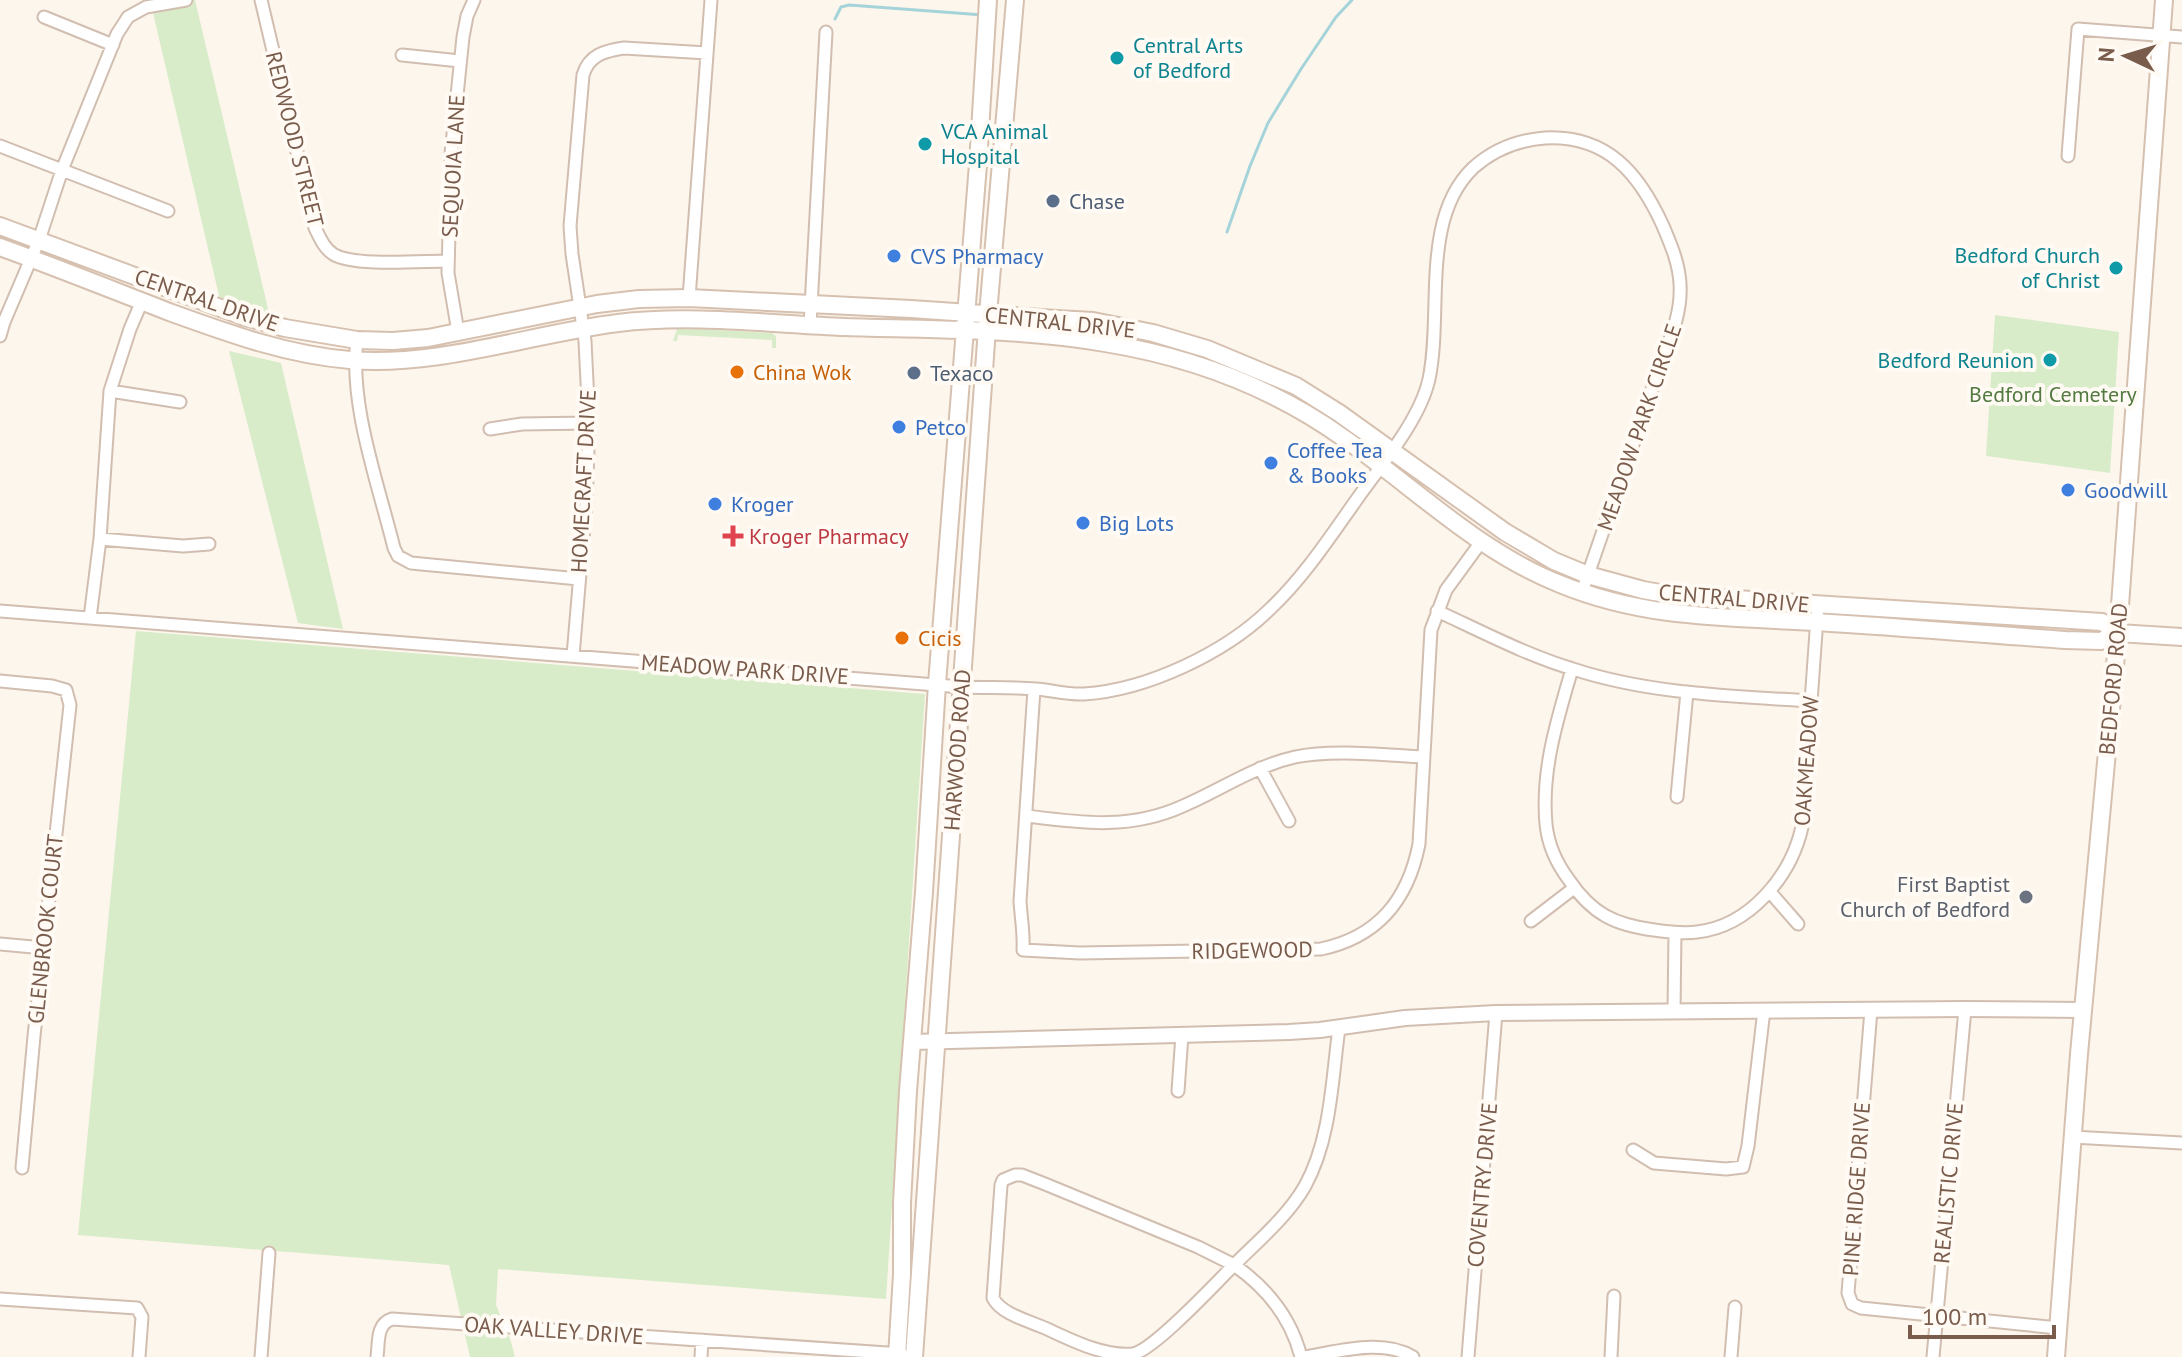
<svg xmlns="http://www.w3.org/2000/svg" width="2182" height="1357" font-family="'PT Sans',sans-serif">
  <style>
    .green { fill: #d8ecc9 }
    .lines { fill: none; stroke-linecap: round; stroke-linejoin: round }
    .stream { stroke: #a5d3da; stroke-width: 3 }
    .minor-casing { stroke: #d1beb0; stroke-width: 15 }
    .tertiary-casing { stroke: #d1beb0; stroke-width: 18 }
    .secondary-casing { stroke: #d6c0b0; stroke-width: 20 }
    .minor { stroke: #fff; stroke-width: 11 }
    .tertiary { stroke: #fff; stroke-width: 14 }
    .secondary { stroke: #fff; stroke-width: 16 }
    .culture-dot { fill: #0f9aa8; stroke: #fffaf3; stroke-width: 3 }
    .service-dot { fill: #5c6f8a; stroke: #fffaf3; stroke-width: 3 }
    .shop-dot { fill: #3f7fe0; stroke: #fffaf3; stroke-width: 3 }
    .food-dot { fill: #e8710a; stroke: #fffaf3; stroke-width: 3 }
    .health-dot { fill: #e0444e; stroke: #fffaf3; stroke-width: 3 }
    .worship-dot { fill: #6b7280; stroke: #fffaf3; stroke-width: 3 }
    .labels { text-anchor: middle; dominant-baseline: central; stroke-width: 8; stroke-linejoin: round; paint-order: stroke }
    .culture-label { font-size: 22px; fill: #0d838f; stroke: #fffaf3; text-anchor: start }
    .street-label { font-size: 22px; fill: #7a5c4d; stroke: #fffaf3 }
    .service-label { font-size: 22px; fill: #4e5e75; stroke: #fffaf3; text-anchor: start }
    .shop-label { font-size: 22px; fill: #366cbe; stroke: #fffaf3; text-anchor: start }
    .food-label { font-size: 22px; fill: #c56008; stroke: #fffaf3; text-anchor: start }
    .park-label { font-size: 22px; fill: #537a41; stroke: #fffaf3 }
    .health-label { font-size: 22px; fill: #be3a42; stroke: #fffaf3; text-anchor: start }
    .worship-label { font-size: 22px; fill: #5b616d; stroke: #fffaf3; text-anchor: end }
  </style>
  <rect width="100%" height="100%" fill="#fdf6ec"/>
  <!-- green -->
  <path class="green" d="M150,0H195L270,317L220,300Z
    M1995,315L2119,332L2110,473L1986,456Z
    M680,328L772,333L776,336V348H772V340L678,335L677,341H673L677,329Z
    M229,351L281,363L343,629L298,623Z
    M136,631L925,694L886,1299L498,1269L496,1305L511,1342L515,1357H470L449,1265L78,1235Z"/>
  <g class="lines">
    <!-- stream -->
    <path class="stream" d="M835,19L841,7L849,5L983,15
      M1227,232L1250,166L1268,123L1301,69L1336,17L1352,0"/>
    <defs>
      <path id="minor" d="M261,0L315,228C320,238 324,248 333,254C353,267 422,261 448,261
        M44,17L113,45
        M402,55L460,61
        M0,146L168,211
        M2068,156L2078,29L2182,37
        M689,298L711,0
        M810,325L826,32
        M458,332L448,273L451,154L463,37L467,16L474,0
        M0,336L4,322L39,240L62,170L117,34L128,17L146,7L186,0
        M357,340C349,405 378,483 394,548L398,556L411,563L579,579
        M110,391L180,402
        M490,429L522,424L589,423
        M100,539L183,546L209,544
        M0,611L962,687C987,688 1011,687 1036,689C1051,690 1068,695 1084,694C1147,690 1225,653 1270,609C1304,577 1330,537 1357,499C1381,465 1420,420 1429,379C1443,313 1420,219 1473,168C1493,150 1518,140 1545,138C1607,135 1639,173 1663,226C1671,245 1679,263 1680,284C1682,313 1670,339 1660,366L1582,592
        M1437,611C1481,631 1526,655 1573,669C1649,694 1731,696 1811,701
        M90,618L100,539L110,391L130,329L142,301
        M573,656L586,503L589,423L585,341L572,254L570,226L583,75C589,55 604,51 624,48L707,53
        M1572,669C1557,720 1541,771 1546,824C1548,845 1557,864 1569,880C1592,914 1615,925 1654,930C1668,932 1683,934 1697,932C1750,926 1791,876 1802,827L1818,604
        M0,681L52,686L66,690L70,705L34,1036L22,1168
        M1034,689L1020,901C1021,918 1024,933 1023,950L1080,953L1321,949C1378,937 1408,900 1419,844L1431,630L1446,590L1481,542
        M1260,768L1289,821
        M1677,797L1687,692
        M1027,816C1082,823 1130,830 1183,806C1220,790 1255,766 1295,757C1333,749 1384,755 1423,757
        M1770,892L1798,924
        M1531,921L1574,888
        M0,944L44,948
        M1871,1010L1848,1293L1852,1304L1861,1308L2058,1328
        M1674,1011L1675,933
        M1178,1091L1182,1035
        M2072,1137L2182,1143
        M1633,1150L1654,1163L1726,1169L1743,1167L1748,1146L1764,1010
        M1015,1175H1022L1045,1184L1198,1247L1234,1265C1216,1283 1154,1350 1133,1354C1104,1357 1071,1340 1045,1328C1029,1321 1001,1314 993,1298L1001,1185L1003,1180Z
        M0,1299L137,1308L142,1317L139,1357
        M261,1357L269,1253
        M377,1357C379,1342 376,1324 392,1319L902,1354
        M701,1357L702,1340
        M1301,1357C1291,1317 1267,1288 1234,1265C1258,1241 1288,1216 1305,1186C1331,1139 1332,1079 1339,1028
        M1304,1357C1338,1352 1382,1338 1413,1357
        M1468,1357L1496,1013
        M1611,1357L1614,1296
        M1731,1357L1735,1307
        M1933,1357L1965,1009"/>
      <path id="tertiary" d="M912,1042L1289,1032L1320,1030L1405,1018L1496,1013L1965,1009L2083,1010"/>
      <path id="secondary" d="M0,226L242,316L285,328L357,340L393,341L428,338L597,304L639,299L689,298L911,309L1056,319L1093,321L1153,333L1207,349L1296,386L1339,413L1505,532L1554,561L1588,575L1643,590L1672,595L2102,622L2118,633
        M0,247C58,268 115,291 172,313C230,334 288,355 350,360C441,367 529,334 618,323C691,314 771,324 845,327C932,330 1020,328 1105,343C1191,357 1274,388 1345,439C1415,488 1479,552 1560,584C1645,619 1726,617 1816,622C1899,627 1982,634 2065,640L2101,641L2118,633L2182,637
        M897,1357L902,1274V1203L908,1091L924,892L937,684L978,164L988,0
        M914,1357L988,314L1015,0
        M2056,1357L2079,1054L2118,633L2164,0"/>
    </defs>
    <!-- minor casing -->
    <use href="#minor" class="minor-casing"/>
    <!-- tertiary casing -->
    <use href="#tertiary" class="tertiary-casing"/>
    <!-- secondary casing -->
    <use href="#secondary" class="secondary-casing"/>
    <!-- minor -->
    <use href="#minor" class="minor"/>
    <!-- tertiary -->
    <use href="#tertiary" class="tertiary"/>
    <!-- secondary -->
    <use href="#secondary" class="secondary"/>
  </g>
  <!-- markers -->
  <g class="culture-dot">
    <circle cx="1117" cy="58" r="8"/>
    <circle cx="925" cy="144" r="8"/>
    <circle cx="2116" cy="268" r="8"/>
    <circle cx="2050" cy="360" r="8"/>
  </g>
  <g class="service-dot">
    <circle cx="1053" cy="201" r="8"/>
    <circle cx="914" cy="373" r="8"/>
  </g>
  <g class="shop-dot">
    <circle cx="894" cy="256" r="8"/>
    <circle cx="899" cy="427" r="8"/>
    <circle cx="1271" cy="463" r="8"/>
    <circle cx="2068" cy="490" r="8"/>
    <circle cx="715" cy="504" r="8"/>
    <circle cx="1083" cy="523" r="8"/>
  </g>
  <g class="food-dot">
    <circle cx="737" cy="372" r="8"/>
    <circle cx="902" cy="638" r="8"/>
  </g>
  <path class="health-dot" d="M729 524h8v8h8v8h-8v8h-8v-8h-8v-8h8z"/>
  <circle class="worship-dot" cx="2026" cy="897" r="8"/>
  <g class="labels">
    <!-- culture labels -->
    <g class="culture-label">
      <text x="1133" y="45">Central Arts<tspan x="1133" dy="25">of Bedford</tspan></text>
      <text x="941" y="131">VCA Animal<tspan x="941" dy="25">Hospital</tspan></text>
      <text x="2100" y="255" text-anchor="end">Bedford Church<tspan x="2100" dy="25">of Christ</tspan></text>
      <text x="2034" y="360" text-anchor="end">Bedford Reunion</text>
    </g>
    <!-- street labels -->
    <g class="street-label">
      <text transform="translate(295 139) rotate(76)">REDWOOD STREET</text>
      <text transform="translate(453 166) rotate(-87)">SEQUOIA LANE</text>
      <text transform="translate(207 300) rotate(19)">CENTRAL DRIVE</text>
      <text transform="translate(1060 322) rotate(6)">CENTRAL DRIVE</text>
      <text transform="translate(1639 427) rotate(-71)">MEADOW PARK CIRCLE</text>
      <text transform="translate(583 481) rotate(-87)">HOMECRAFT DRIVE</text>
      <text transform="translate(1734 598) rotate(5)">CENTRAL DRIVE</text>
      <text transform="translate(745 669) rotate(4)">MEADOW PARK DRIVE</text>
      <text transform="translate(2113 679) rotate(-85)">BEDFORD ROAD</text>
      <text transform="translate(957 750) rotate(-86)">HARWOOD ROAD</text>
      <text transform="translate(1806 761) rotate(-86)">OAKMEADOW</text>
      <text transform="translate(45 929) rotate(-84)">GLENBROOK COURT</text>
      <text transform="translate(1252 950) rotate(-1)">RIDGEWOOD</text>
      <text transform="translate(1948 1183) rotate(-85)">REALISTIC DRIVE</text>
      <text transform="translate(1482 1185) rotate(-85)">COVENTRY DRIVE</text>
      <text transform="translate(1856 1189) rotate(-86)">PINE RIDGE DRIVE</text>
      <text transform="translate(554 1330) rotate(4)">OAK VALLEY DRIVE</text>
    </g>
    <!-- service labels -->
    <g class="service-label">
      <text x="1069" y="201">Chase</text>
      <text x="930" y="373">Texaco</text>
    </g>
    <!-- shop labels -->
    <g class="shop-label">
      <text x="910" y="256">CVS Pharmacy</text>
      <text x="915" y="427">Petco</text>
      <text x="1287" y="450">Coffee Tea<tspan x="1287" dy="25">&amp; Books</tspan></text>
      <text x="2084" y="490">Goodwill</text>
      <text x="731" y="504">Kroger</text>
      <text x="1099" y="523">Big Lots</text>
    </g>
    <!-- food labels -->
    <g class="food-label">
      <text x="753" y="372">China Wok</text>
      <text x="918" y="638">Cicis</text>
    </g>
    <!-- park labels -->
    <g class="park-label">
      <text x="2053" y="394">Bedford Cemetery</text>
    </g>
    <!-- health labels -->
    <g class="health-label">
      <text x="749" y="536">Kroger Pharmacy</text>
    </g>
    <!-- worship labels -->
    <g class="worship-label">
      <text x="2010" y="884">First Baptist<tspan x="2010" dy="25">Church of Bedford</tspan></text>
    </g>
  </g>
  <!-- north arrow -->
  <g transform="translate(2126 56) rotate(274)" stroke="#fffaf3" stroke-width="6" paint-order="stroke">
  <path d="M0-6L14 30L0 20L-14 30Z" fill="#7a5c4d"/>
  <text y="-12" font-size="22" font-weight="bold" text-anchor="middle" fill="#7a5c4d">N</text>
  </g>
  <!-- scale -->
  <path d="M1910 1325v12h144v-12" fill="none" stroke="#7a5c4d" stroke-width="4"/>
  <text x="1922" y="1325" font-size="24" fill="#7a5c4d" stroke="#fffaf3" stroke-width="6" paint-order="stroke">100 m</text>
</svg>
